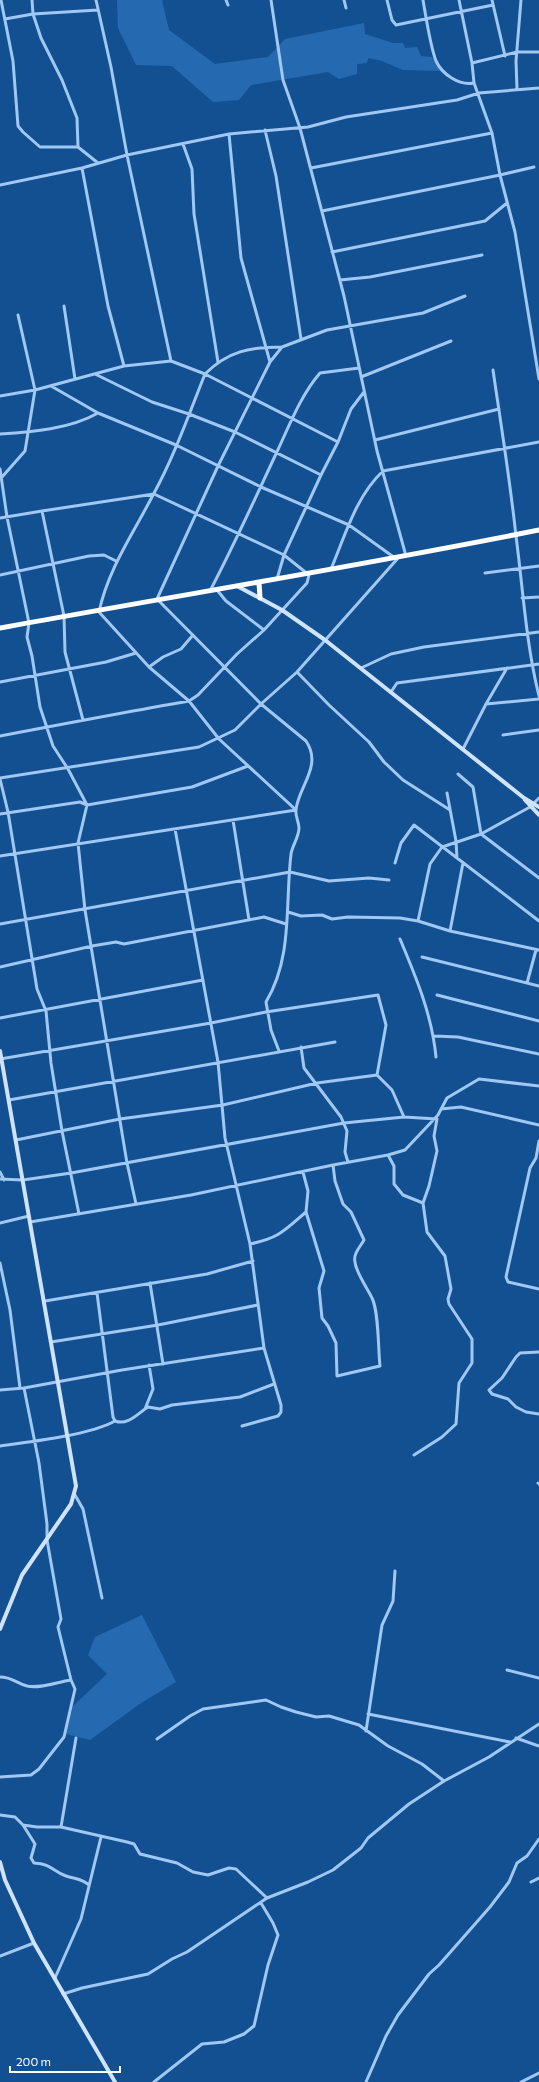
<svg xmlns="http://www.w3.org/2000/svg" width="539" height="2082" font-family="Commissioner,sans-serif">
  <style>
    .green { fill: #256ab1 }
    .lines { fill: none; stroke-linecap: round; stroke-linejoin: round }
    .street { stroke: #a0c8f2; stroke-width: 3 }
    .secondary { stroke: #cfe4fc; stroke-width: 4 }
    .highway { stroke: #fff; stroke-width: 5 }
  </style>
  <rect width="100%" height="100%" fill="#135092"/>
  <!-- green -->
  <path class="green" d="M117,0H162L169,30L215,64L268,57L285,39L364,23L365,34L393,43H403L405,48L417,47L421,56L432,57L442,71L403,70L382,61L368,58L367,63L357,64V74L339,79L328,72L251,85L239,100L213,102L172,66L136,65L118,28Z
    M142,1615L176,1682L141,1703L90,1740L66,1734L73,1706L107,1674L88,1655L95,1637Z"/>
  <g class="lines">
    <!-- street -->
    <path class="street" d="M1,0L13,61L18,126L23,132L40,147H78L98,163
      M32,0L33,14L41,38L62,80L77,118L78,147
      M96,0L111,67L127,155L171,361
      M226,0L228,5
      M271,0L283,80L300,128L344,296L377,451L406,556
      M344,0L346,8
      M387,0L392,20L396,25L493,5
      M423,0C426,17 430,45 436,61C442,74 459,86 474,83
      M459,0L472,63L474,83L492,133L500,175L515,232L539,379
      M492,0L505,56
      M5,19L33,14L98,10
      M472,63L517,52H539
      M517,89L516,61L521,0
      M265,130L276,176L301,339
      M229,134L241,258L270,362
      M183,144L192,169L194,214L218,362
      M82,168L108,306L124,366
      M311,168L492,133
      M0,185L82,168L127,155L229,134L308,127L346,117L457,100L479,93L539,88
      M322,211L500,175L534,167
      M332,252L485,221L507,203
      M340,280L370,277L482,255
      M64,306L75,379
      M282,347C250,347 228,351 205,374C189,414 174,457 153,495C133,534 108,569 99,612L149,667L189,701L219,739L296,810
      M493,370C501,425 510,480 516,536C523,589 526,644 539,696
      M95,374L152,402L189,414L235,432L321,475L284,555L277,579
      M361,377L451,341
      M51,386L98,413L176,445L261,487L349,525L395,558
      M0,396L35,390L124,366L171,361L205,374L338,442
      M0,434C32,432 70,429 98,413
      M375,440L499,409
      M0,469L7,517L29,623L27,637L32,656L40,707L53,746L68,769L87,805L78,843L85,910L127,1163L136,1204
      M321,475L338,442L351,409L364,392
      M2,477L25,451L35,390L18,315
      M0,518L42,511
      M331,569C345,536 356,496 383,471L539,442
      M485,573L539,566
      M0,575L89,556L104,555L116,561
      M211,589C234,545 254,501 275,456C288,429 300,396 320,373L359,368
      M217,590L226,601L264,630
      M522,598L539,597
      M149,667L163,657L181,649L193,635
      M361,668L391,654L424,647L539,632
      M297,672L329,705L369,742L384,762L403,780L450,810
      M0,682L106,662L136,653
      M391,692L397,683L539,664
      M486,704L539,699
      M503,735L539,730
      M0,736C63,724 126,712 189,701L198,695L237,654L264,630L307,583L309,575L284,555L154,494L42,511L64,616L65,652L83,720
      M463,749L486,704L507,668
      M458,774L473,787L481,834L539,878
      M0,778L199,747L235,730L261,704L297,672L399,557
      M0,779L8,812L37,989L46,1011L51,1063L62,1131L79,1214
      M447,793L456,841L457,858
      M0,814L80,802L87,805L192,787L248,766
      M233,820L249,920
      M175,829L218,1062L225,1138L250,1244L264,1348L281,1405V1412L278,1416L242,1426
      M0,856L296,810
      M395,863L401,843L414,825L539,921
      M463,863L450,931L539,950
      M288,912L301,916L322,915L332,919L348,917L400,918L418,921L450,931
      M418,921L430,864L442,847L481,834L530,807L539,798
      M0,924L290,872L329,881L369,878L389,880
      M400,939C416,977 432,1015 436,1057
      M422,957L539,986
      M0,967L92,946L116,942L124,944L264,917L286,924
      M527,983L536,950
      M437,995L539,1021
      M0,1018L203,980
      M434,1036L458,1037L539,1054
      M301,1047L304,1068L341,1117L347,1131L345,1152L348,1162
      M279,1051L271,1030L266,1002C293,957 285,904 291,854C292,846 299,837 299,828C299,822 295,816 296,810C298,787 323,766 306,741L261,704L157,599L218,466L270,362L282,347L327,330L423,313L465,296
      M0,1059L211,1023L266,1012L378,995L386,1025L377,1075L392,1090L404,1117
      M9,1100L335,1042
      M441,1109L461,1107L539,1125
      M16,1140L120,1119L223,1105L317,1083L377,1075
      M539,1141L536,1158L530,1168L506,1277L508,1282L539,1289
      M388,1155L394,1166V1184L403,1195L423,1203
      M0,1172L4,1180
      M303,1172L308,1191L306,1212L324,1271L319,1288L322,1318L328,1326L336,1343L337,1376L380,1366C378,1349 379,1312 372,1298C368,1289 356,1273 355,1262C353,1254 360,1247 364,1240L351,1212L343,1204L335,1181L333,1165
      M0,1179L23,1180L71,1173L344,1123L404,1117L437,1119
      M30,1222L191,1195L333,1165L388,1155L405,1150L438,1115L447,1098L479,1079L539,1086
      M0,1223L29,1216
      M250,1244C279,1238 284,1231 306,1212
      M0,1263L10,1310L20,1388
      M150,1283L163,1364
      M97,1293L113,1417L115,1421C128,1426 138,1413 148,1407L160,1409L172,1405L240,1397L274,1384
      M45,1301L207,1274L253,1261
      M51,1342L158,1325L258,1305
      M539,1352L520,1353L516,1357L502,1378L489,1390L492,1394L508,1399L516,1407L526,1412L539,1414
      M0,1390L24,1388L122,1370L264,1348
      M145,1409L153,1389L149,1365
      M0,1446C30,1442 90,1435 115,1421
      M414,1455L442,1437L456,1424L459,1383L472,1363V1339L449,1304L448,1299L451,1289L445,1256L427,1232L423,1203L429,1186L437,1151L434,1136L437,1119
      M538,1483L539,1484
      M75,1495L83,1509L102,1598
      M507,1670L539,1678
      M0,1677C12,1677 16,1683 27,1686C40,1689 57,1682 71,1680L58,1627L61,1619L47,1540V1524L39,1463L24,1388
      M368,1714L510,1742
      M366,1731L382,1625L393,1601L395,1571
      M516,1738L539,1746
      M157,1739L190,1716L203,1709L266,1700L281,1707L296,1712L316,1717L329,1716L359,1725L388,1746L422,1764L444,1781
      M0,1777L31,1775L39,1769L64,1737L75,1689L71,1680
      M0,1815L15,1817L23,1825L37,1827H61L127,1842L134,1844L140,1854L177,1863L193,1872L208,1875L229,1868L236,1869L267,1898
      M23,1825L35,1844L31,1858L34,1863C52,1864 52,1871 66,1876C75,1879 81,1878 89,1885
      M61,1827L76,1738
      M531,1882L539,1878
      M0,1956L34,1943
      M55,1978L81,1919L101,1837
      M63,1994L82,1988L148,1974L172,1959L187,1952L267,1898L308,1882L333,1870L361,1848L368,1838L409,1804L444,1781L489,1757L539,1724
      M154,2082L202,2044L224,2042L244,2034L254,2026L268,1965L278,1935L273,1923L261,1903
      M366,2082L386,2036L398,2015L429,1974L439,1965L490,1907L509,1882L517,1863L527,1856L539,1839
      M521,2082L539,2073"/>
    <!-- secondary -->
    <path class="secondary" d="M237,586L282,610L325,640L524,798L539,807
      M525,800L539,815
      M0,1051L76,1486L71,1504L22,1575L0,1629
      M0,1862L5,1880L34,1943L115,2082"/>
    <!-- highway -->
    <path class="highway" d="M259,582L260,598
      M0,628C180,595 360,566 539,530"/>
  </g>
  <!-- scale -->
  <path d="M10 2066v6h110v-6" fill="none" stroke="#ffffff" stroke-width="2"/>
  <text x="16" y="2066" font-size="12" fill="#ffffff" stroke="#135092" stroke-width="3" paint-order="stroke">200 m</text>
</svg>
